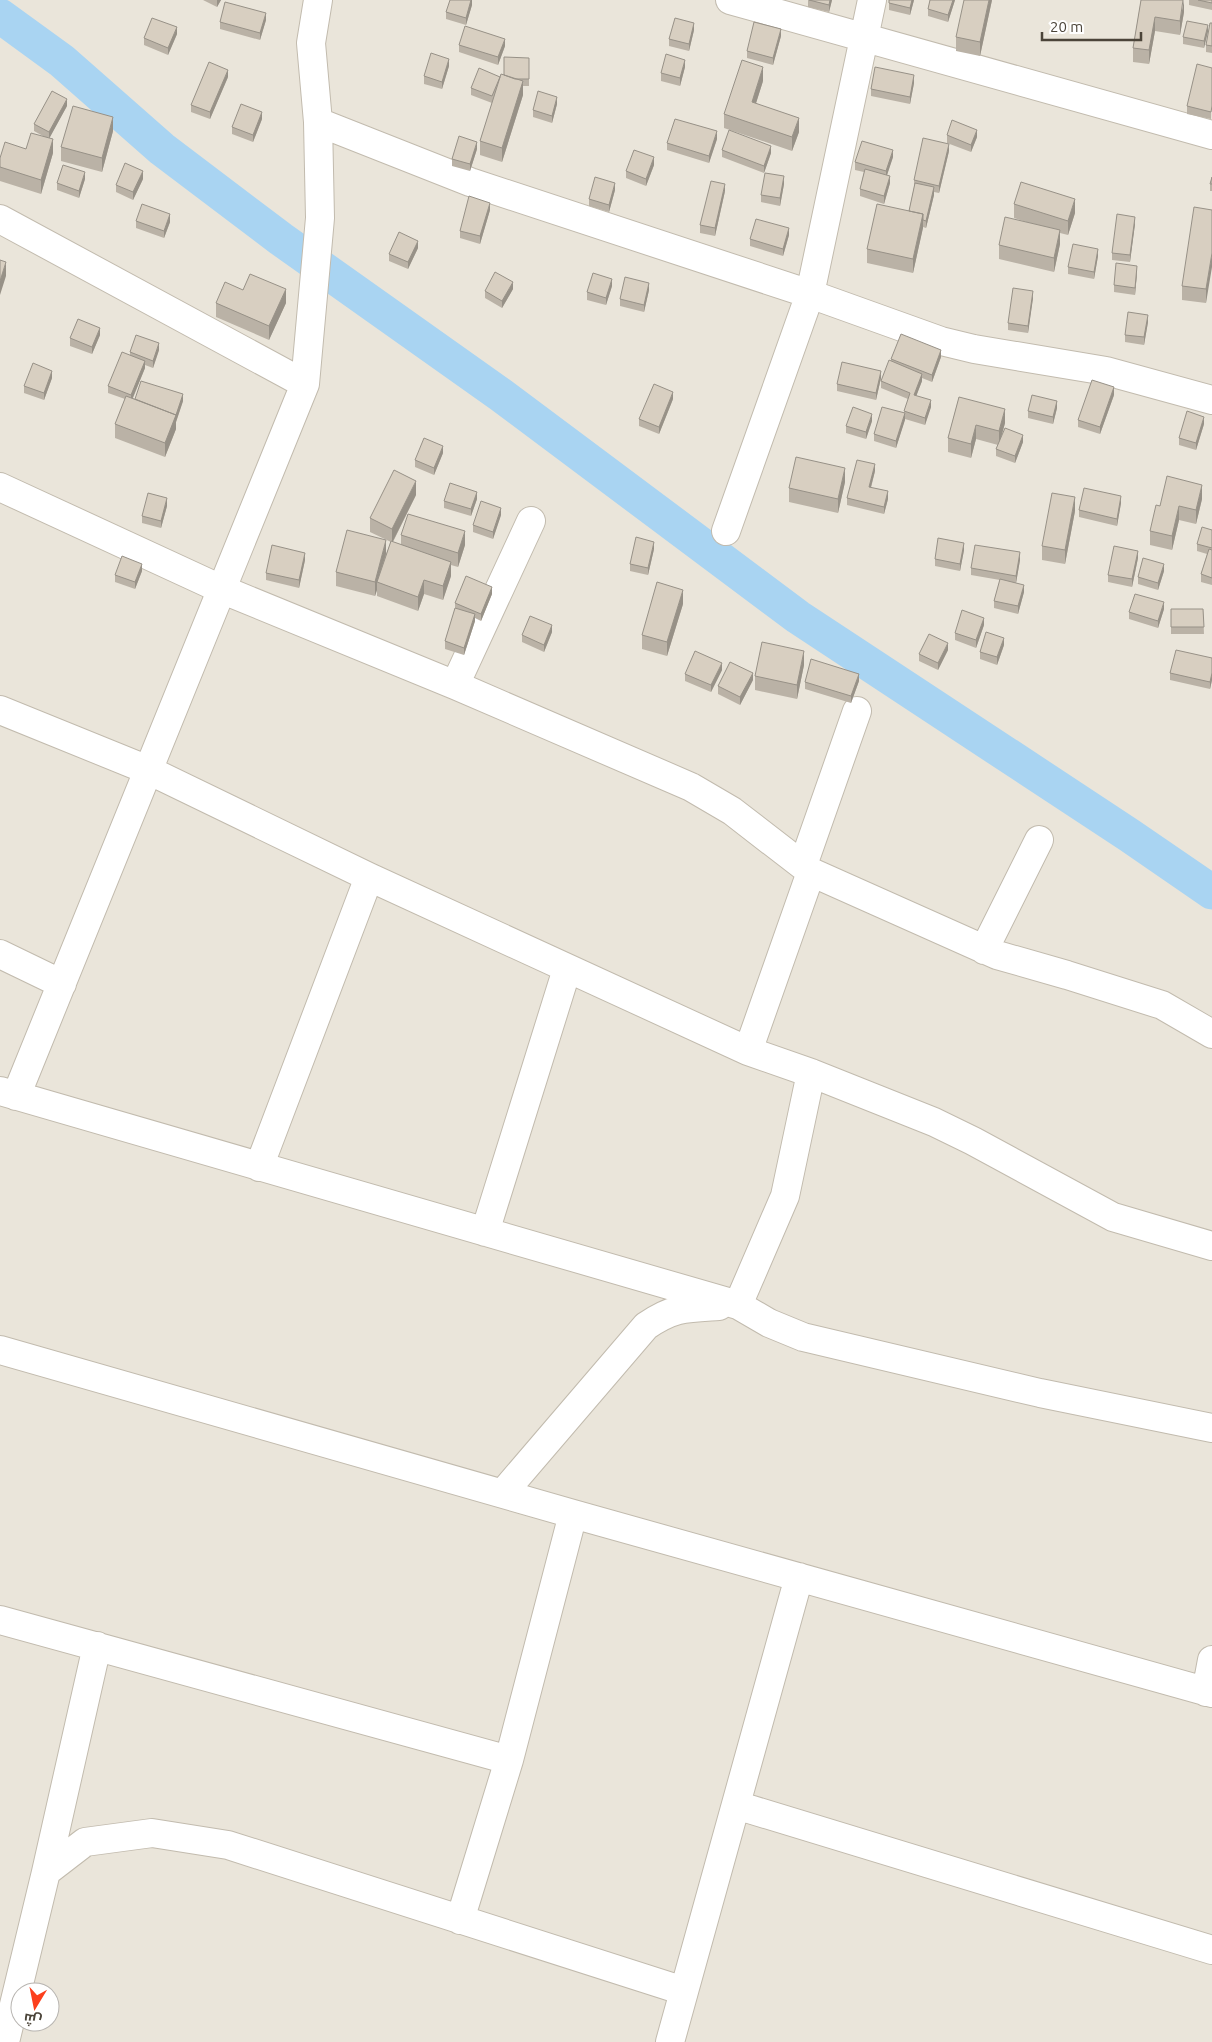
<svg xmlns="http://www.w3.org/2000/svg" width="1212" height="2042" font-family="Ubuntu,Cairo,sans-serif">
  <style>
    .residential { fill: #eae5da; fill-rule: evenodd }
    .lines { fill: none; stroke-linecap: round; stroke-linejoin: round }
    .canal { stroke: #a9d4f2; stroke-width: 35 }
    .minor-casing { stroke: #c2bbae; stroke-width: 30 }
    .minor { stroke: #fff; stroke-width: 28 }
    .wall { fill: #bab2a6 }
    .shaded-wall { fill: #979187 }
    .building { fill: #d8cfc1; stroke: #979187 }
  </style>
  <rect width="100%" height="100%" fill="#f6f3ec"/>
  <!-- residential -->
  <path class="residential" d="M0,0H1212V2042H0ZM20,1992H50V2022H20Z"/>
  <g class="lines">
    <!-- canal -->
    <path class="canal" d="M0,16L62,61L162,149L281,239L501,395L798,617L1129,835L1212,892"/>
    <defs>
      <path id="minor" d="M730,0L1212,135
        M318,122L470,182L810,294L941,341L974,349L1106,371L1212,400
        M0,219L305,384
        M0,487L221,589L455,685L691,787L732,811L811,872L997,955L1067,975L1162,1005L1212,1034
        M726,531L810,294L872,0
        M455,685L531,521
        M0,710L148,770L369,877L748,1051L811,1073L934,1122L973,1141L1113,1217L1212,1246
        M803,865L857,711
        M984,950L1039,840
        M0,954L62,984
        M748,1051L811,872
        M0,1091L738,1305L769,1323L803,1337L1040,1393L1212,1428
        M16,1096L305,384L320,218L318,122L311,43L318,0
        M259,1167L369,877
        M485,1232L567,969
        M738,1305L785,1196L811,1073
        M0,1350L573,1514L1212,1693
        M503,1493L646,1326C674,1307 686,1308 719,1306
        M0,1620L509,1760
        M1206,1692L1212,1660
        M736,1805L1212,1950
        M46,1872L85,1842L152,1833L228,1845L684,1991
        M460,1920L509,1760L573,1514
        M5,2042L46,1872L97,1646
        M670,2042L799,1577"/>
    </defs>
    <!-- minor casing -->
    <use href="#minor" class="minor-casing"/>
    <!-- minor -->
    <use href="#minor" class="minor"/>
  </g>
  <!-- wall -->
  <path class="wall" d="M203,0H221L217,7Z
    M472,0V5L466,25L446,19V12Z
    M808,0H832L829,12L808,7Z
    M914,0L910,15L889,10V3Z
    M930,0H955L948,22L928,16V9Z
    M992,0L980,56L956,51V37Z
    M1141,0L1184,12L1180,35L1155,31L1149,64L1133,62V48Z
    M1189,0H1212V10L1189,5Z
    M266,20L260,40L220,29V22Z
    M1212,23V53L1206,52V45Z
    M1208,25L1204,48L1183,44V37Z
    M694,30L689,51L669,46V39Z
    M177,34L168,55L144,45V38Z
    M781,36L773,65L747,58V51Z
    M459,45L505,46L498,65L459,52Z
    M529,58V86H523V95L502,162L480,155V141L492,103L471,95V88L500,77Z
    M449,66L442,89L424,84V76Z
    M685,67L680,86L661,81V73Z
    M1212,68L1211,119L1187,114V106Z
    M228,77L210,119L191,112V105Z
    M763,81L756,103L799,132L792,151L724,128V114Z
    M914,83L910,104L871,96V89Z
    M557,104L552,123L533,117V110Z
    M67,106L49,138L53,153L41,194L0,181V158L26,149L43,136L34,131V124Z
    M262,119L253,142L232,134V127Z
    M113,131L102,172L61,161V147Z
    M947,135L977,137L971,152L947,143Z
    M717,139L709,163L667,150V143Z
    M477,149L470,171L452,166V159Z
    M722,150L771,153L764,173L722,157Z
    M949,151L939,193L934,192V195L926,228L923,227L913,273L867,263V249L909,211L914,187V180Z
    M893,157L887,175L890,183L884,204L860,196V189L864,172L855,170V162Z
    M654,165L646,186L626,178V171Z
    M1212,177V191H1210V184Z
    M85,179L79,198L57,190V183Z
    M143,179L133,200L116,192V185Z
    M784,184L780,206L761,202V195Z
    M615,190L609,212L589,206V199Z
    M725,191L715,236L700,233V225Z
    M1014,204L1075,213L1068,235L1060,233V244L1054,272L999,259V245L1036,225L1014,218Z
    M490,210L480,244L460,238V231Z
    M1212,210L1206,303L1182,300V286Z
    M136,221L170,222L164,238L136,228Z
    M1135,224L1130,262L1112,260V253Z
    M789,235L783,256L750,246V239Z
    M418,248L408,269L389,261V254Z
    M1098,256L1094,279L1068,274V267Z
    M1137,273L1135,295L1114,292V285Z
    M612,286L606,305L587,300V292Z
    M513,289L502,308L485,298V291Z
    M243,290L286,303L269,340L216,317V303Z
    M649,290L644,312L620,306V299Z
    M1033,298L1028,333L1008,330V323Z
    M1148,322L1144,345L1125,342V335Z
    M100,335L92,354L70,346V338Z
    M159,350L153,368L145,365V368L133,398L135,399L183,401L176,422V429L165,457L115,438V424L125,399L108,393V386L130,355V352Z
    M941,357L932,382L922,378V381L916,396L931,407L925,425L905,419L896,448L874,441V434L904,413L908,399L881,388V381L891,361V359Z
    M52,378L44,400L24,393V386Z
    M881,378L876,400L837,391V384Z
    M1114,395L1100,434L1078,427V420Z
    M959,397L1005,423L1001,438L1023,442L1015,463L996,456V449L998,445L976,439L971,458L948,452V438Z
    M673,399L659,434L639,426V419Z
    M1057,408L1053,424L1028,418V411Z
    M872,421L866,439L846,433V426Z
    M1204,424L1196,450L1179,445V438Z
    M443,453L434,475L415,467V460Z
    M875,471L871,488L888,499L884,514L847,505V498Z
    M845,482L838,513L789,502V488Z
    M416,495L393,542L401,545V535L465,545L458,567L451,565V576L443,600L424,594L418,611L377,596V590L375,596L336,586V572L386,554L391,542L370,532V518Z
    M477,499L471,516L444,508V501Z
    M1202,499L1196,524L1179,520L1172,550L1150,545V531L1160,506Z
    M1121,503L1117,526L1079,517V510Z
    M167,506L161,528L142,523V516Z
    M1075,511L1065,564L1042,560V546Z
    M501,515L493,539L473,532V525Z
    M1212,530V585L1201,582V574L1207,554L1197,551V544Z
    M654,549L648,575L630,571V564Z
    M964,550L960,571L935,566V559Z
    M1138,558L1132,587L1108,582V575Z
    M305,560L299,588L266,580V573Z
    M1020,560L1016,583L1024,592L1018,614L994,608V601L1000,580L971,575V568Z
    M142,571L135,589L115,582V575Z
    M1164,571L1158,590L1138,584V577Z
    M492,594L481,621L475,618V621L464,655L445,649V641L455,609V603Z
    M683,604L667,656L642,649V635Z
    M1164,609L1158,628L1129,619V612Z
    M1171,609H1203L1204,634H1171Z
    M984,625L976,648L955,640V633Z
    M552,632L544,652L522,642V635Z
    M1004,645L997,665L980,659V652Z
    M948,650L938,670L919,661V654Z
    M1212,658V680L1210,689L1170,680V673Z
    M804,665L797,699L755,690V676Z
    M722,670L711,692L685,681V674Z
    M753,680L740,705L718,694V686Z
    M859,681L851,703L805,689V682Z"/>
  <!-- shaded-wall -->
  <path class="shaded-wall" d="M217,0H221L217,7Z
    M471,0H472V5L466,25V18Z
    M830,0H832L829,12V5Z
    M912,0H914L910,15V8Z
    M953,0H955L948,22V15Z
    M989,0H992L980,56V42Z
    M1184,0V12L1180,35V21Z
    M266,13V20L260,40V33Z
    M1155,17V31L1149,64V50Z
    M694,23V30L689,51V44Z
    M1208,25V32L1204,48V41Z
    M177,27V34L168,55V48Z
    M781,29V36L773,65V58Z
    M505,39V46L498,65V57Z
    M449,59V66L442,89V82Z
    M685,60V67L680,86V78Z
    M763,67V81L752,116V102Z
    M228,70V77L210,119V112Z
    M914,75V83L910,104V97Z
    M523,81V95L502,162V148Z
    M557,97V104L552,123V116Z
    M67,99V106L49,139V132Z
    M262,112V119L253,142V135Z
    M113,117V131L102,172V158Z
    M799,118V132L792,151V137Z
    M977,130V137L971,152V145Z
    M717,131V139L709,163V156Z
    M53,139V153L41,194V180Z
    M477,142V149L470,171V164Z
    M949,144V151L939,193V186Z
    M771,146V153L764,173V166Z
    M893,150V157L886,178V171Z
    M654,157V165L646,186V179Z
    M143,171V179L133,200V192Z
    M85,172V179L79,198V191Z
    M784,176V184L780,206V198Z
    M890,176V183L884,204V196Z
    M615,183V190L609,212V205Z
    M725,184V191L715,236V228Z
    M934,187V195L926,228V221Z
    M1075,199V213L1068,235V221Z
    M490,203V210L480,244V236Z
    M170,214V222L164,238V231Z
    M923,214V228L913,273V259Z
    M1135,217V224L1130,262V255Z
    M789,228V235L783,256V249Z
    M1060,230V244L1054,272V258Z
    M418,241V248L408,269V262Z
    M1098,249V256L1094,279V272Z
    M1212,253V267L1206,303V289Z
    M6,262V276L0,295V281Z
    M1137,266V273L1135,295V288Z
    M612,279V286L606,305V298Z
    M513,282V289L502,308V301Z
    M649,283V290L644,312V305Z
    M286,289V303L269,340V326Z
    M1033,291V298L1028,333V326Z
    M1148,315V322L1144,345V337Z
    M100,328V335L92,354V347Z
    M159,343V350L153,368V361Z
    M941,350V357L932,382V375Z
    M145,361V368L131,402V395Z
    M52,371V378L44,400V393Z
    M881,371V378L876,400V393Z
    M922,374V381L914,402V395Z
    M1114,387V395L1100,434V427Z
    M673,392V399L659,434V427Z
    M183,394V401L176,422V429L165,457V443Z
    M931,400V407L925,425V418Z
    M1057,401V408L1053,424V417Z
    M1005,409V423L999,445V431Z
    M905,413V420L896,448V441Z
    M872,414V421L866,439V432Z
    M1204,417V424L1196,450V443Z
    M976,425V439L971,458V444Z
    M1023,435V442L1015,463V456Z
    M443,446V453L434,475V468Z
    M875,464V471L869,494V487Z
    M845,468V482L838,513V499Z
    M416,481V495L392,543V529Z
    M1202,485V499L1196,524V510Z
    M888,491V499L884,514V507Z
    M477,492V499L471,516V509Z
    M1121,496V503L1117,526V519Z
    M1075,497V511L1065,564V550Z
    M167,498V506L161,528V521Z
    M1179,506V520L1172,550V536Z
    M501,508V515L493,539V532Z
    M465,531V545L458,567V553Z
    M386,540V554L377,582V590L375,596V582Z
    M654,542V549L648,575V568Z
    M964,543V550L960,571V564Z
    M1138,551V558L1132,587V579Z
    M1020,552V560L1016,583V576Z
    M305,553V560L299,588V580Z
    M451,562V576L443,600V586Z
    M142,564V571L135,589V582Z
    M1164,564V571L1158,590V583Z
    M424,580V594L418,611V597Z
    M1024,585V592L1018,614V606Z
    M492,587V594L481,621V614Z
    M683,590V604L667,656V642Z
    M1164,602V609L1158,628V621Z
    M475,614V621L464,655V648Z
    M984,618V625L976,648V640Z
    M552,625V632L544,652V645Z
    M1004,638V645L997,665V657Z
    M948,643V650L938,670V663Z
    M804,651V665L797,699V685Z
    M722,663V670L711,692V685Z
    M753,673V680L740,705V697Z
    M1212,673V680L1210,689V682Z
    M859,674V681L851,703V696Z"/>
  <!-- building -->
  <path class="building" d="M450,0H471L466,18L446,12Z
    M809,0H830L829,5Z
    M889,0H912L910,8L889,3Z
    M930,0H953L948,15L928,9Z
    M964,0H989L980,42L956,37Z
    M1141,0H1183L1180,21L1155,17L1149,50L1133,48Z
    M1198,0H1212V3Z
    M225,2L266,13L260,33L220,22Z
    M152,18L177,27L168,48L144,38Z
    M675,18L694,23L689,44L669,39Z
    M1187,21L1208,25L1204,41L1183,37Z
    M754,22L781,29L773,58L747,51Z
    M1210,23H1212V46L1206,45Z
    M465,26L505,39L498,57L459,45Z
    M431,53L449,59L442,82L424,76Z
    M666,54L685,60L680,78L661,73Z
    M504,57L529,58V79H515L504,75Z
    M742,60L763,67L752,102L799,118L792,137L724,114Z
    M209,62L228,70L210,112L191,105Z
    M1197,64L1212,68V106L1211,112L1187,106Z
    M875,67L914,75L910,97L871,89Z
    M479,68L500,77L492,96L471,88Z
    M501,74L523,81L502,148L480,141Z
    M52,91L67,99L49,132L34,124Z
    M538,91L557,97L552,116L533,110Z
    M241,104L262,112L253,135L232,127Z
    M73,106L113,117L102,158L61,147Z
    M675,119L717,131L709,156L667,143Z
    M952,120L977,130L971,145L947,135Z
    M729,130L771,146L764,166L722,150Z
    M31,133L53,139L41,180L0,167V158L5,142L26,149Z
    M459,136L477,142L470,164L452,159Z
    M923,138L949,144L939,186L914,180Z
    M862,141L893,150L886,171L855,162Z
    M634,150L654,157L646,179L626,171Z
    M125,163L143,171L133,192L116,185Z
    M63,165L85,172L79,191L57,183Z
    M865,169L890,176L884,196L860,189Z
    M765,173L784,176L780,198L761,195Z
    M595,177L615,183L609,205L589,199Z
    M1212,177V184H1210Z
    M711,181L725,184L715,228L700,225Z
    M1021,182L1075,199L1068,221L1014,204Z
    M915,183L934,187L926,221L923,220V214L909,211Z
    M469,196L490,203L480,236L460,231Z
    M142,204L170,214L164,231L136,221Z
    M877,204L923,214L913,259L867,249Z
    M1194,207L1212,210V253L1206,289L1182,286Z
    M1117,214L1135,217L1130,255L1112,253Z
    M1005,217L1060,230L1054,258L999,245Z
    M756,219L789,228L783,249L750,239Z
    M399,232L418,241L408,262L389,254Z
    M1073,244L1098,249L1094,272L1068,267Z
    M0,260L6,262L0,281Z
    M1116,263L1137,266L1135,288L1114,285Z
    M495,272L513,282L502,301L485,291Z
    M593,273L612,279L606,298L587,292Z
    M250,274L286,289L269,326L216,303L225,282L243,290Z
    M625,277L649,283L644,305L620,299Z
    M1013,288L1033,291L1028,326L1008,323Z
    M1128,312L1148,315L1144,337L1125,335Z
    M78,319L100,328L92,347L70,338Z
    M901,334L941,350L932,375L891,359Z
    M136,335L159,343L153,361L130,352Z
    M122,352L145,361L131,395L108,386Z
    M889,360L922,374L914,395L931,400L925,418L904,411L910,393L881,381Z
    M842,362L881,371L876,393L837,384Z
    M33,363L52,371L44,393L24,386Z
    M1092,380L1114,387L1100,427L1078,420Z
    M141,381L183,394L176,415L135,399Z
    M654,384L673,392L659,427L639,419Z
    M1032,395L1057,401L1053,417L1028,411Z
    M126,396L176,415L165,443L115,424Z
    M959,397L1005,409L999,431L976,425L971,444L948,438Z
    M853,407L872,414L866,432L846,426Z
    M882,407L905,413L896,441L874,434Z
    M1187,411L1204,417L1196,443L1179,438Z
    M1005,428L1023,435L1015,456L996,449Z
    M424,438L443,446L434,468L415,460Z
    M796,457L845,468L838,499L789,488Z
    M857,460L875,464L869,487L888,491L884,507L847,498Z
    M394,470L416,481L392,529L370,518Z
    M1167,476L1202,485L1196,510L1179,506L1172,536L1150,531L1156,505L1160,506Z
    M450,483L477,492L471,509L444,501Z
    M1084,488L1121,496L1117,519L1079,510Z
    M148,493L167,498L161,521L142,516Z
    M1052,493L1075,497L1065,550L1042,546Z
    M481,501L501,508L493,532L473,525Z
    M408,514L465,531L458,553L401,535Z
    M1202,527L1212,530V548L1197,544Z
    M347,530L386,540L375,582L336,572Z
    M636,537L654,542L648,568L630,564Z
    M938,538L964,543L960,564L935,559Z
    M391,541L451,562L443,586L424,580L418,597L377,582Z
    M272,545L305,553L299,580L266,573Z
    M975,545L1020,552L1016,576L971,568Z
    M1114,546L1138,551L1132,579L1108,575Z
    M1209,549L1212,550V578L1201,574Z
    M122,556L142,564L135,582L115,575Z
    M1143,558L1164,564L1158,583L1138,577Z
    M466,576L492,587L481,614L455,603Z
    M1000,579L1024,585L1018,606L994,601Z
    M657,582L683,590L667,642L642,635Z
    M1135,594L1164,602L1158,621L1129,612Z
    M455,608L475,614L464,648L445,641Z
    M1171,609H1203L1204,627H1171Z
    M962,610L984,618L976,640L955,633Z
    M530,616L552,625L544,645L522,635Z
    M986,632L1004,638L997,657L980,652Z
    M929,634L948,643L938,663L919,654Z
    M762,642L804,651L797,685L755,676Z
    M1176,650L1212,658V673L1210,682L1170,673Z
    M695,651L722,663L711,685L685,674Z
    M811,659L859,674L851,696L805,682Z
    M730,662L753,673L740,697L718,686Z"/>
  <!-- north arrow -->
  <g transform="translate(35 2007) rotate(190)"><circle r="24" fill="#ffffff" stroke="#b7b4b0"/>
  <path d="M0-4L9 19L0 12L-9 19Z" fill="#fc3f1d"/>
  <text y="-8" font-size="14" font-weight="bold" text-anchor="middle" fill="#4b4439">ش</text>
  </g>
  <!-- scale -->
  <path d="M1042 32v8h99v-8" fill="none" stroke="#4b4439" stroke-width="2.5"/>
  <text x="1050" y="32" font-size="15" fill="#4b4439" stroke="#ffffff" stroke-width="4" paint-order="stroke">20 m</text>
</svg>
